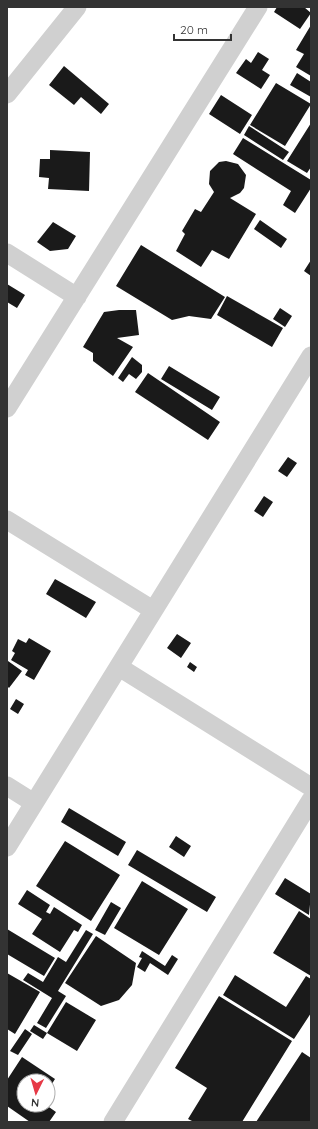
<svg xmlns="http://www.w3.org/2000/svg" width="318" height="1129" font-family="Quicksand,sans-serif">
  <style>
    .building { fill: #1a1a1a }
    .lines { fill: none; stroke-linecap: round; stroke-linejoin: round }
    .minor { stroke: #d0d0d0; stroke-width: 19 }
  </style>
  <rect width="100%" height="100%" fill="#fff"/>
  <!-- building -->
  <path class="building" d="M277,7H304L311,13L300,29L274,12Z
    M311,25V76L296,67L304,54L296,50Z
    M258,52L269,59L262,70L270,75L261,89L236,73L246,59L251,63Z
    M64,66L109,104L101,114L81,97L74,105L49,85Z
    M297,73L311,82V97L290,85Z
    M276,83L311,104L285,146L250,125Z
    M221,95L252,115L240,134L209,114Z
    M311,123V167L307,173L287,161Z
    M249,126L289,152L283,160L244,135Z
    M243,138L311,180V188L295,213L283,205L291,191L233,154Z
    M50,150L90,152L89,191L48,189L49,178L39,177L40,159H50Z
    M226,161L238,164L246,175L244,188L240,193L230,198L256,214L229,259L212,250L201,267L176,251L185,234L182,231L195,209L201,212L214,192L209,184L210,171L219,162Z
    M260,220L287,239L281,248L254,229Z
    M53,222L76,236L68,249L50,251L37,242Z
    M141,245L225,297L211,319L189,316L172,320L116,286Z
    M311,260V276L304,271Z
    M7,284L25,295L17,308L7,302Z
    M227,296L283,328L272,347L217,315Z
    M280,308L292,316L285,327L273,319Z
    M119,310H136L139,335L117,338L133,347L113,376L93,361V353L83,347L104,312Z
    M132,357L142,365V372L136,379L129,374L123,382L118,378Z
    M169,366L220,397L212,410L161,379Z
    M148,373L220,422L208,440L135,392Z
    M288,457L297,463L287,477L278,471Z
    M264,496L273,502L263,517L254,511Z
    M55,579L96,602L86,618L46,594Z
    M177,634L191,643L181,658L167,648Z
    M29,638L51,651L34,680L25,675L28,670L11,660L15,653L12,651L18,639L26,643Z
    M8,661L22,671L9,688L7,686Z
    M190,662L197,667L194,672L187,667Z
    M16,699L24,704L18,714L10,709Z
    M69,808L126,842L118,856L61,822Z
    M176,836L191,846L184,857L169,847Z
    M65,841L120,875L91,921L36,886Z
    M137,850L216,897L207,912L128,865Z
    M285,878L311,894L309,915L275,894Z
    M142,881L188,909L159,955L114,928Z
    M27,890L50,905L46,912L50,914L54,907L82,925L78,932L74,930L60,952L32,934L42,919L18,904Z
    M111,902L121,908L105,935L95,930Z
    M299,911L311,919V976L273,953Z
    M7,929L55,958L44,976L7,954Z
    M86,930L93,934L58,991L66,996L46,1028L37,1023L52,998L23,980L28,973L43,982L58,957L66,962Z
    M96,936L136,963L132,985L119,1000L101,1006L65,983Z
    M142,951L165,966L172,955L178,959L168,975L150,963L145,972L137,967L142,958L139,957Z
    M7,973L40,992L15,1034L7,1029Z
    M235,975L286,1007L306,976L311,979V1013L294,1039L223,995Z
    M219,996L292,1041L242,1122H194L188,1119L207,1088L175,1068Z
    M66,1002L96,1020L77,1051L47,1033Z
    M34,1025L47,1033L43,1039L30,1031Z
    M25,1029L32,1034L18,1055L10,1051Z
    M302,1052L311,1058V1122H256Z
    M22,1057L55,1079L48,1090V1081H24V1105H46L56,1112L49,1122H30L7,1106V1080Z"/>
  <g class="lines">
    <!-- minor -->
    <path class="minor" d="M7,94L77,7
      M7,253L77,297
      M7,408L258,7
      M7,520L153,610
      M119,667L311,787
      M7,786L34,803
      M7,847L311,356
      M113,1122L311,800"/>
  </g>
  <!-- border -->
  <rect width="318" height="1129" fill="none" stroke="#333333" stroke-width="16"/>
  <!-- north arrow -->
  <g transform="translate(36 1093) rotate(185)"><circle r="19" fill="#ffffff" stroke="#adadad"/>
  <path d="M0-3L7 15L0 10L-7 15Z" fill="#e63946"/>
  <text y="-6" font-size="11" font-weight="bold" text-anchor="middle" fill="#333333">N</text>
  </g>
  <!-- scale -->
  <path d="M174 34v6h57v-6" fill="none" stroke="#333333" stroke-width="2"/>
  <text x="180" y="34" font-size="12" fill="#333333" stroke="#ffffff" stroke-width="3" paint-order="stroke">20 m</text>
</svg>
